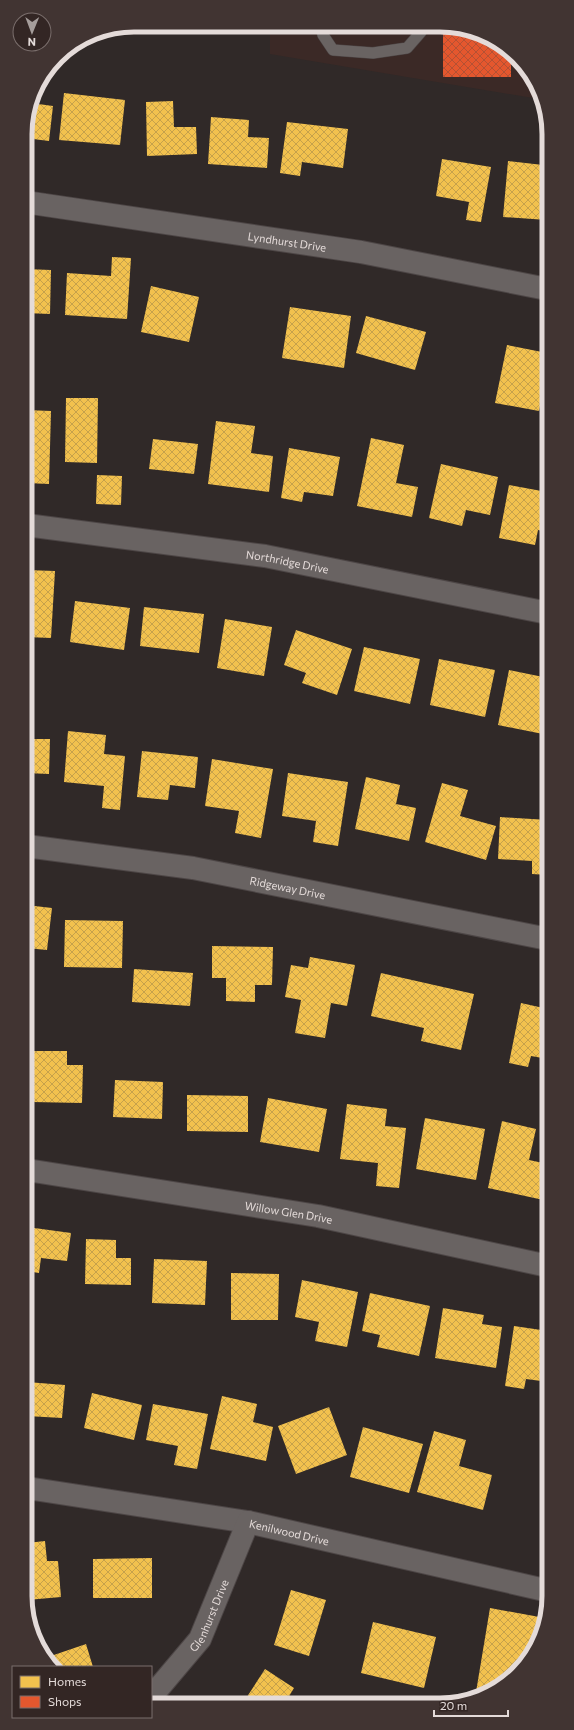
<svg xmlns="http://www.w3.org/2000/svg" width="574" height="1730" font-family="Commissioner,sans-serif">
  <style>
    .built { fill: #3b2926 }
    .homes { fill: url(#homes-cross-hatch) }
    .shops { fill: url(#shops-cross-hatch) }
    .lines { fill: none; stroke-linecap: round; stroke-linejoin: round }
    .lane-casing { stroke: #4d4646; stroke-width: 12 }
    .street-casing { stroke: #4d4646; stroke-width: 24 }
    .lane { stroke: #696362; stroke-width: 11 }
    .street { stroke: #696362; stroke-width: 22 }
    .labels { text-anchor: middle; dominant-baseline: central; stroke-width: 4; stroke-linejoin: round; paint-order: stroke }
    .street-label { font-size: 11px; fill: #e4dbd9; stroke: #332624 }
    .rim { fill: none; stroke: #e4dbd9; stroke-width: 5 }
  </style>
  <defs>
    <pattern id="homes-cross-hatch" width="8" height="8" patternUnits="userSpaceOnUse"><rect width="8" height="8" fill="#f2c14e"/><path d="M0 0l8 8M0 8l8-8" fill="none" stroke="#c6a14b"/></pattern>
    <pattern id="shops-cross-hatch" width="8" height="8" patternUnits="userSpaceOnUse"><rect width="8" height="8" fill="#e4572e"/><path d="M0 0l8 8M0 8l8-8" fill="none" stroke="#b45134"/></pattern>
  </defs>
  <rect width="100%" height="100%" fill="#302928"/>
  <!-- built -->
  <path class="built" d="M270,26L461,27L517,57L539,99L270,54Z"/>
  <!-- homes -->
  <path class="homes" d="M64,93L125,100L120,145L59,140Z
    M173,101L174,127H196L197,154L147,156L146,102Z
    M31,103L53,106L49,141L25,138V127Z
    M211,117L249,120L248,137L269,138L267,168L208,164Z
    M287,122L348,129L343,168L302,162L300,176L280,173Z
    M442,159L491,167L481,222L466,220L469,202L436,196Z
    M508,161L543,165L541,191H547V220L503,217Z
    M112,257L131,258L127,319L65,315L67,273L111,276Z
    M25,269L51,270L50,314L25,313Z
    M151,286L199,297L189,342L141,332Z
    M290,307L351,316L344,368L282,358Z
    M366,316L426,332L415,370L356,353Z
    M507,345L547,353V367L539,411L495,403Z
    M66,398H98L97,463L65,462Z
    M26,410L51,411L49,484L26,483Z
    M216,421L255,426L251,453L273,456L269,492L208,484Z
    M371,438L404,445L396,483L418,487L412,517L357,506Z
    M153,439L198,444L194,474L149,469Z
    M289,448L340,457L333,496L304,492L302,502L281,498Z
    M441,464L498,477L490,515L466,510L462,526L429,518Z
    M97,475L122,476L121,505L96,504Z
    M509,485L547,492V532L538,530L535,545L499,538Z
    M26,570L55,571L51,638L26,637Z
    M75,601L130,608L124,650L70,642Z
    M144,607L204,614L199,653L140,646Z
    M225,619L272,627L264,676L217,668Z
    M296,630L352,649L337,695L302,683L306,673L284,665Z
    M364,647L420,659L410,704L354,691Z
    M439,659L495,670L485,717L430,705Z
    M509,670L548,678L546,692H548V735L498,725Z
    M26,720H30L29,739H50L49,774L26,773Z
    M68,731L106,735L104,754L125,756L120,810L102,808L104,786L64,782Z
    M142,751L198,757L195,788L170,785L168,800L137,797Z
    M212,759L273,769L261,838L235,833L239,811L205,806Z
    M288,773L348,782L338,846L313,842L316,821L282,816Z
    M366,777L400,785L396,804L416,808L409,841L355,829Z
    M442,783L468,790L460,816L496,826L486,860L425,842Z
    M500,817L548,820V875L532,874V861L498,859Z
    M26,905L52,908L47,950L26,948Z
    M65,920L123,921L122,968L64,967Z
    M212,946L273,947L272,985H255V1002L226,1001V978H212Z
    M310,957L355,965L347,1006L331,1003L325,1038L295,1033L301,1000L285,997L291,965L308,968Z
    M134,969L193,973L190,1006L132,1002Z
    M381,973L474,994L461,1050L421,1041L424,1028L371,1016Z
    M521,1003L548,1009V1059L531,1056L528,1067L509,1063Z
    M33,1051H67V1065H83L82,1103L32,1102Z
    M115,1080L163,1082L162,1119L113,1117Z
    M187,1095L248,1096V1132L187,1131Z
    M268,1098L327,1109L319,1152L260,1142Z
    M347,1104L387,1109L385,1126L406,1128L399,1188L376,1186L378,1163L340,1159Z
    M425,1118L485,1129L476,1180L416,1169Z
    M502,1121L536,1129L529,1160L548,1164V1201L488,1188Z
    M27,1227L71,1233L67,1261L41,1258L39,1273L27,1271Z
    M86,1239L116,1240V1258H131V1285L85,1284Z
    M154,1259L207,1261L205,1305L152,1303Z
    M231,1273L279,1274L278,1320H231Z
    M302,1280L358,1292L347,1347L315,1341L319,1322L295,1317Z
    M370,1293L430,1306L419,1356L377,1347L380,1335L362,1331Z
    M443,1308L484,1315L482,1324L502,1327L496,1368L435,1358Z
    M514,1326L548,1331L549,1382L526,1379L524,1389L505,1386Z
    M27,1382L65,1385L62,1418L27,1416Z
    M92,1393L142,1405L134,1440L84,1428Z
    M222,1396L257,1404L253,1422L273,1427L266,1461L210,1449Z
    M153,1404L208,1414L197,1469L174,1465L178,1446L146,1440Z
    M329,1407L347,1455L296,1474L278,1426Z
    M363,1427L423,1444L409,1493L350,1477Z
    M434,1431L466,1440L459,1466L492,1475L483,1510L417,1492Z
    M45,1541L47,1561H58L61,1597L27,1600V1543Z
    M152,1558V1598H93V1559Z
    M291,1590L326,1600L309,1656L274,1645Z
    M490,1608L545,1618L541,1637L522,1668L494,1691L475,1698Z
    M373,1622L436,1637L424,1688L361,1673Z
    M86,1644L93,1667H54L48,1657Z
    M265,1669L294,1688L285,1703H243Z"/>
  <!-- shops -->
  <path class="shops" d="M443,27H461L511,54V77H443Z"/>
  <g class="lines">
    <defs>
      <path id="lane" d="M321,26L323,35L333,50L373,53L407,48L421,32V27"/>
      <g id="street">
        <path id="s1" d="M25,202L361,252L547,289"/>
        <path id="s2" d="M26,525L265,556L548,613"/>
        <path id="s3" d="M26,846L193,868L548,939"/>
        <path id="s4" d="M27,1170L318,1216L548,1266"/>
        <path id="s5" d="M27,1488L248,1522L549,1591"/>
        <path id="s6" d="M151,1697L200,1639L248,1522"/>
      </g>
    </defs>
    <!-- lane casing -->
    <use href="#lane" class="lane-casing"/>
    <!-- street casing -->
    <use href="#street" class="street-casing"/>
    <!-- lane -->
    <use href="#lane" class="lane"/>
    <!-- street -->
    <use href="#street" class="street"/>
  </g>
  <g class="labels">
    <!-- street labels -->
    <g class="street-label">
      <text stroke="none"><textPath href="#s1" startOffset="265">Lyndhurst Drive</textPath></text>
      <text stroke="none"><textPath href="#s2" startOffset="264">Northridge Drive</textPath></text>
      <text stroke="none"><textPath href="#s3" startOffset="265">Ridgeway Drive</textPath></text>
      <text stroke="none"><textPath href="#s4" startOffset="265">Willow Glen Drive</textPath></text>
      <text stroke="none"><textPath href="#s5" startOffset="266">Kenilwood Drive</textPath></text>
      <text stroke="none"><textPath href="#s6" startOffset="101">Glenhurst Drive</textPath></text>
    </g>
  </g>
  <!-- crop -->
  <path d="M0 0H574V1730H0ZM134 32H440A102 102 0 0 1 542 134V1596A102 102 0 0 1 440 1698H134A102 102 0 0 1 32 1596V134A102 102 0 0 1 134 32Z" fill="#413432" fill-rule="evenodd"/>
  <path class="rim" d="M134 32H440A102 102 0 0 1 542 134V1596A102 102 0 0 1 440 1698H134A102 102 0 0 1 32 1596V134A102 102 0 0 1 134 32Z"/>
  <!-- legend -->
  <rect x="12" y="1666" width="140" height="52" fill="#332624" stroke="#7a6e6c"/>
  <rect x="20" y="1676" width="20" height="12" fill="#f2c14e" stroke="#7a6e6c"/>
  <text x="48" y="1686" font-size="12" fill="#e4dbd9">Homes</text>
  <rect x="20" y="1696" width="20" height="12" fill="#e4572e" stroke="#7a6e6c"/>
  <text x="48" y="1706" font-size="12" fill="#e4dbd9">Shops</text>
  <!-- north arrow -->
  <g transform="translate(32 32) rotate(181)"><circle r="19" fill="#332624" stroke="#7a6e6c"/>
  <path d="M0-3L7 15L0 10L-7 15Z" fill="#a59d9b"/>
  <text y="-6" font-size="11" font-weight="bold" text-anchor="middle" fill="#e4dbd9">N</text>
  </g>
  <!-- scale -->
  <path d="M434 1710v6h74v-6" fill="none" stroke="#e4dbd9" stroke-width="2"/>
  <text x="440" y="1710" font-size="12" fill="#e4dbd9" stroke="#332624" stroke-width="3" paint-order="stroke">20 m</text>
</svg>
